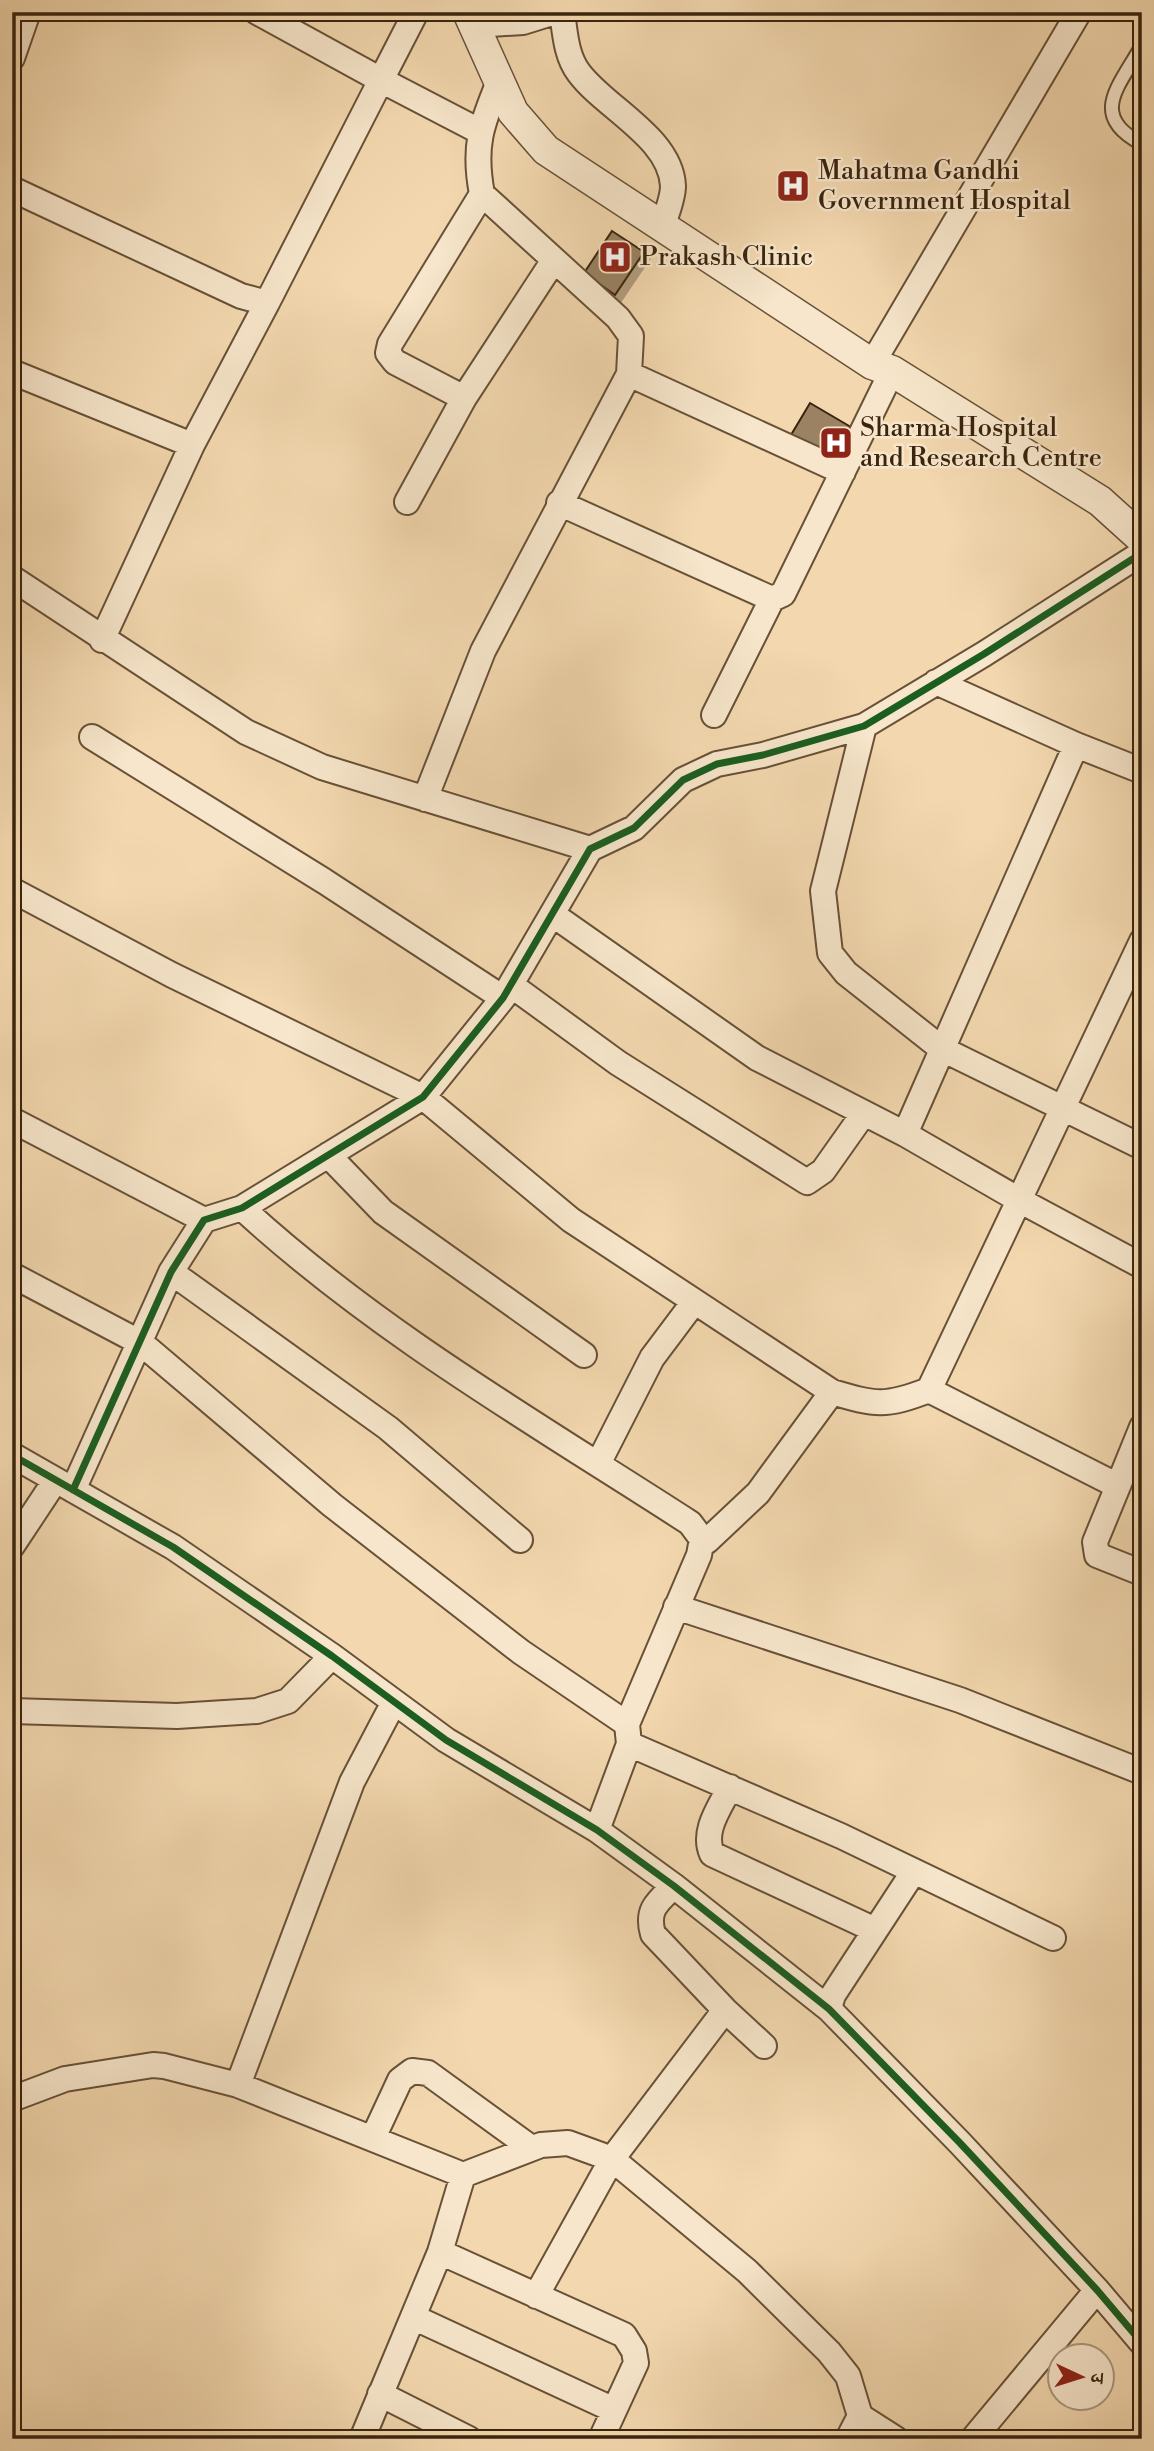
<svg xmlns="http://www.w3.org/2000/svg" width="1154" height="2451" font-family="'Libre Bodoni','Noto Serif Devanagari',serif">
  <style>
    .building { fill: #9a8262; stroke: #3a240f; stroke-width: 2; filter: url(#shadow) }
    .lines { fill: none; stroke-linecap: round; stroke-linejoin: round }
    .service-casing { stroke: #685137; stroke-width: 16 }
    .minor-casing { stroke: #685137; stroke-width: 28 }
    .tertiary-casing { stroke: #685137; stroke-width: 33 }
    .service { stroke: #f7e6cb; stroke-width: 12 }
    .minor { stroke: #f7e6cb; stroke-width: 24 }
    .tertiary { stroke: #f7e6cb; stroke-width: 30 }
    .cycleway-casing { stroke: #f7e6cb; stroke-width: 11 }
    .cycleway { stroke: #1b5e20; stroke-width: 7 }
    .labels { text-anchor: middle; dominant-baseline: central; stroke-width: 5; stroke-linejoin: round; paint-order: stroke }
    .poi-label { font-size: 26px; fill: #3a240f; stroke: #f7e6cb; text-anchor: start }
  </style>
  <defs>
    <filter id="shadow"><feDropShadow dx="6" dy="6" stdDeviation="0" flood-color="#0004"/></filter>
  </defs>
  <rect width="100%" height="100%" fill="#f3d8af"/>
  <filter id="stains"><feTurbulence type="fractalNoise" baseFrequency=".00286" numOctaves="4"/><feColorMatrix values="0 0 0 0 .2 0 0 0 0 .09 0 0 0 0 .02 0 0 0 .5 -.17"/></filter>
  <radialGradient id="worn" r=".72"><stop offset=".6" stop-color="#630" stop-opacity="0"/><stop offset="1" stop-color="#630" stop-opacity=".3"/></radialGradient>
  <!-- building -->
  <path class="building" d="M612,231L644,252L615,295L584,273Z
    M810,403L856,430L837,463L791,435Z"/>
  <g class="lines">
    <defs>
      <path id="service" d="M1142,45C1120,86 1087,115 1142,144"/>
      <path id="minor" d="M257,12L381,80L416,12
        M562,12C565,33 566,56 579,73C605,108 671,138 673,186C673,199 666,215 662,227
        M475,25L523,22L555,12
        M12,58L28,12
        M12,189L241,296L267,303L192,445L102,640
        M267,303L381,80L479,131
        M872,364L1079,12
        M12,372L192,445
        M629,374L843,472
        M464,398L395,362L388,353L390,344L482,194
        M407,502L464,398L554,260
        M559,503L772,599L783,594L892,371
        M12,578L246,732L322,767L590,849
        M936,682L1076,745L1142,771
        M714,715L772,599
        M864,726L823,891L830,953L846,973L942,1049L1142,1147
        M92,737L324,881L503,998
        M425,799L483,651L629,374L631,336L618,318L482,194C473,147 481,125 499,82
        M12,890L172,975L423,1097L571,1220L832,1392C876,1405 885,1407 929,1390
        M552,914L757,1058L905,1134L1021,1201L1142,1266
        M1142,941L929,1390L1118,1486L1142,1427
        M511,985L618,1063L807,1182L823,1171L864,1113
        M12,1120L204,1220
        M905,1134L1076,745
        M328,1155L383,1212L584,1355
        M242,1208C377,1332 537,1424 690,1523L702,1539L699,1555L627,1724L629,1744L597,1830
        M171,1272L388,1428L520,1540
        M12,1275L141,1343L332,1505L521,1652L627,1724
        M12,1455L173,1547L332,1656L446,1740L597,1830L674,1886L829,2009L960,2143L1097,2290L1142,2343
        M598,1464L652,1358L694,1302
        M1118,1486L1095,1542L1097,1555L1142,1573
        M73,1490L171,1272L204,1220L242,1208L423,1097L503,998L590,849L634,828L683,780L717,764L763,755L864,726L984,654L1142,553
        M702,1539L707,1541L758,1493L832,1392
        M12,1546L55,1481
        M676,1607L960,1700L1142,1772
        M394,1702L352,1782L238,2085L463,2175L440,2252L624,2335L634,2351L636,2363L601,2439
        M12,1711L177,1716L257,1711L288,1701L332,1656
        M629,1744L841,1836L1053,1938
        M730,1787C719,1809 702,1831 712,1854L875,1930
        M674,1886C657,1902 646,1910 653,1934L725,2010L764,2046
        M829,2009L833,1995L914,1871
        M12,2099L65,2079L153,2065L164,2066L238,2085
        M373,2138L400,2080L412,2071L428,2073L530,2147
        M463,2175L541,2145L568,2143L612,2159L725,2010
        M536,2296L612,2159L747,2271L829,2352L848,2376L860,2416L896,2439
        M413,2317L614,2410
        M380,2394L469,2439
        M362,2439L440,2252
        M848,2439L860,2416
        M973,2439L1097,2290"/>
      <path id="tertiary" d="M468,12L513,112L546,150L872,364L892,371L1100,501L1142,539"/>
    </defs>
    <!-- service casing -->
    <use href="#service" class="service-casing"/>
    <!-- minor casing -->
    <use href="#minor" class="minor-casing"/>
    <!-- tertiary casing -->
    <use href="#tertiary" class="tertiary-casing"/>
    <!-- service -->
    <use href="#service" class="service"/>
    <!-- minor -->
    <use href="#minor" class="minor"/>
    <!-- tertiary -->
    <use href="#tertiary" class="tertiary"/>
    <defs>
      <path id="cycleway" d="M12,1455L173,1547L332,1656L446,1740L597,1830L674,1886L829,2009L960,2143L1097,2290L1142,2343
        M73,1490L171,1272L204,1220L242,1208L423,1097L503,998L590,849L634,828L683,780L717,764L763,755L864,726L984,654L1142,553"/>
    </defs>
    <!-- cycleway casing -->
    <use href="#cycleway" class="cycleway-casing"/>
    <!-- cycleway -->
    <use href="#cycleway" class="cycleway"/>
  </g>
  <!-- icons -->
  <defs>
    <symbol id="hospital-square" viewBox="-11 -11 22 22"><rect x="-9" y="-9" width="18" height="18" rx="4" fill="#8f2418" stroke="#f7e6cb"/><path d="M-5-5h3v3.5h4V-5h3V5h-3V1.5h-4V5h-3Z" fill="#fff"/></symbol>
  </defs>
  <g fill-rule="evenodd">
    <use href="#hospital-square" x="774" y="167" width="38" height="38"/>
    <use href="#hospital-square" x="596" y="238" width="38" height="38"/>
    <use href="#hospital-square" x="817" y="424" width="38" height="38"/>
  </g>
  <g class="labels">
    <!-- poi labels -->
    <g class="poi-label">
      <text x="818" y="171">Mahatma Gandhi<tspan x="818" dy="30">Government Hospital</tspan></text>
      <text x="640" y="257">Prakash Clinic</text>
      <text x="860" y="428">Sharma Hospital<tspan x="860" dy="30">and Research Centre</tspan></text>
    </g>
  </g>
  <!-- margin -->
  <rect width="1154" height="2451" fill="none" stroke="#f3d8af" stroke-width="42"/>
  <rect x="14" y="14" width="1126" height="2423" fill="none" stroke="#3a240f" stroke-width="3.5"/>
  <rect x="21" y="21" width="1112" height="2409" fill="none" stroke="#3a240f" stroke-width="2"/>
  <!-- north arrow -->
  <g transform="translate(1081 2377) rotate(94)"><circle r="33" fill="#f7e6cb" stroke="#ab9880" stroke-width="2"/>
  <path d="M0-5L12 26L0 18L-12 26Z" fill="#8f2418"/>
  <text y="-10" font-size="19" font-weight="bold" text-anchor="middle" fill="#3a240f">उ</text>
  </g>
  <rect width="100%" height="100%" filter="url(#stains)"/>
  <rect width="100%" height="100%" fill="url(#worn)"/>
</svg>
